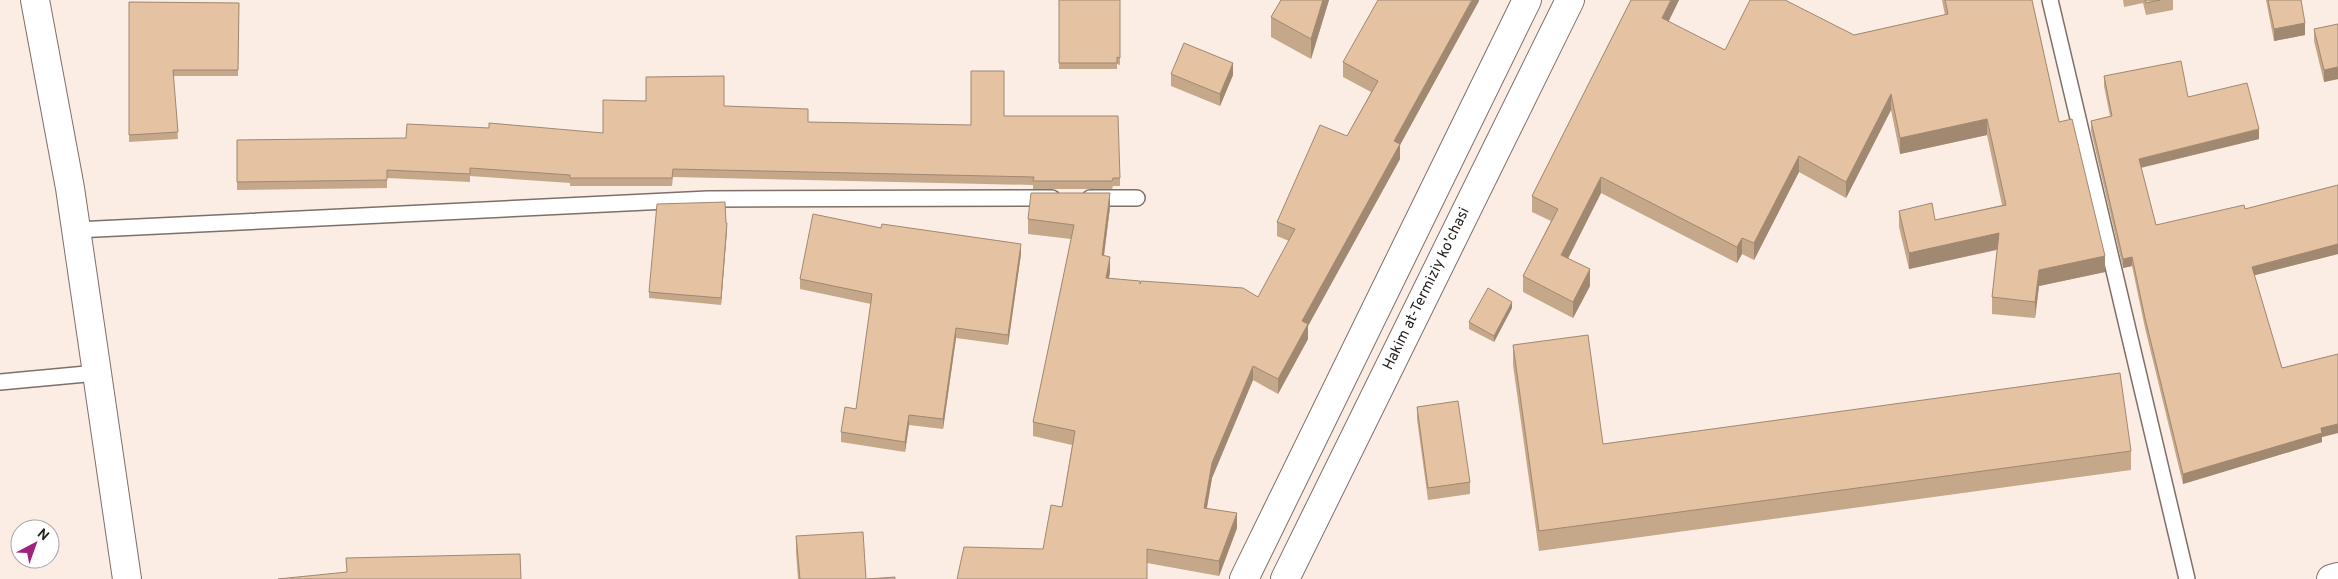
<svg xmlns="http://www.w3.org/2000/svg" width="2338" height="579" font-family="Overpass,sans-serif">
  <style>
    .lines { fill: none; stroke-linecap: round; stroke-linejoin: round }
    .service-casing { stroke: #7d7068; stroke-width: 18 }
    .minor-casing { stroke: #7d7068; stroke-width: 30 }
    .secondary-casing { stroke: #7d7068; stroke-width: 30 }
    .service { stroke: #fff; stroke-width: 15 }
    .minor { stroke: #fff; stroke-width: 28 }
    .secondary { stroke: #fff; stroke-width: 28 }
    .wall { fill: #c5a78a }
    .shaded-wall { fill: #a08871 }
    .building { fill: #e5c2a1; stroke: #a08871 }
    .labels { text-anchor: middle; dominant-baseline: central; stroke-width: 4.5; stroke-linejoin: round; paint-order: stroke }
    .street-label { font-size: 15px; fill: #241f1c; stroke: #fff }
  </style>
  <rect width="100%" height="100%" fill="#fbece4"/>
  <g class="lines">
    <defs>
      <path id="service" d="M2050,0L2187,579
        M1090,198H1137
        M76,230L708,199L1052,198
        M0,382L97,373"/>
      <path id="minor" d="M35,0L70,188L127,579"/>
      <path id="secondary" d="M1244,579L1527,0
        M1285,579L1570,0
        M2331,579L2338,577"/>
    </defs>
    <!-- service casing -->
    <use href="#service" class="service-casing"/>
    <!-- minor casing -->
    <use href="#minor" class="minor-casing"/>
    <!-- secondary casing -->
    <use href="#secondary" class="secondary-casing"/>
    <!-- service -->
    <use href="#service" class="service"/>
    <!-- minor -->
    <use href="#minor" class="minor"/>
    <!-- secondary -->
    <use href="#secondary" class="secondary"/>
  </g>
  <!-- wall -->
  <path class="wall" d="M1059,0H1120V65L1117,64V69H1059Z
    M1281,0H1329L1311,59L1271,37V17Z
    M1479,0L1400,145V159L1308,326V339L1278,394L1253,380L1212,478L1207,508L1237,528L1219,576L1147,563L1043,549L1062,507L1072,445L1033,436V422L1071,239L1028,234V219L1110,207L1104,256L1110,272L1109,278L1140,284L1258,297L1289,241L1277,236V222L1347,136L1371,92L1343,77V62Z
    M1631,0H1679L1668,22L1725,50L1854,35L1945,15L1942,0H2032L2059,122L2105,272L2039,286L2035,318L1992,314V297L1997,250L1909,269L1899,227V211L1935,220L2002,205L1987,135L1900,154L1891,110L1846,198L1799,172L1754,260L1742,254L1737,263L1601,193L1568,259L1590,286L1573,318L1523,292V276L1551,221L1532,212V196Z
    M2123,0H2173V10L2146,15L2143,3L2124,7Z
    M2266,0H2301L2305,35L2274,41Z
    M129,2L239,3L238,76H173L178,139L129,142Z
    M2338,24V79L2324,82L2314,41V29Z
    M1171,74L1233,75L1220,106L1171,86Z
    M2104,76L2188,97L2259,139L2141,168L2156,225L2245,209L2338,185V254L2254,275L2282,368L2338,354V433L2322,437V442L2183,484L2145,328L2132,266L2123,268L2091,131V121L2110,116L2104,86Z
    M724,106L808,122L971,125L1004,116L1120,178V186H1113L1112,189H1033V185L673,177L672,186H570V183L470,176V182L387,178V188L237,190V140L406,138L603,133Z
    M726,223L727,229L721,305L649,298V292Z
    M881,228L1021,254L1008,345L956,338L943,429L909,425L905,452L841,442V432L856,409L871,304L800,289V279Z
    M1512,308L1494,342L1469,329V322Z
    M1513,345L1603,444L2131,451V470L1539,551L1513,365Z
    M1417,407L1470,482V494L1428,500L1417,419Z
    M796,536L866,579H798L796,552Z"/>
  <!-- shaded-wall -->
  <path class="shaded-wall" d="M1323,0H1329L1311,59V39Z
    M1472,0H1479V1L1400,145V159L1308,326V339L1278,394V379L1302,321L1394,141Z
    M1671,0H1679L1662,35V18Z
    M2305,23V35L2274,41V29Z
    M1233,63V75L1220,106V94Z
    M2338,67V79L2324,82V70Z
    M1891,94V110L1846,198V182Z
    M1987,119V135L1900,154V138Z
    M2259,129V139L2139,168V159Z
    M1799,156V172L1754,260V243Z
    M1601,177V193L1561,272V255Z
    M1110,193V207L1102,270V255Z
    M727,223V229L721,305V298Z
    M1999,233V249L1909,269V253Z
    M1742,238V254L1737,263V247Z
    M1021,244V254L1008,345V335Z
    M2338,244V254L2252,276V267Z
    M2105,256V272L2039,286L2035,318V302L2039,270Z
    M1110,257V272L1106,293V278Z
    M2132,257V266L2123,268V259Z
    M1590,269V286L1573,318V302Z
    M1512,302V308L1494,342V336Z
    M956,328V338L943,429V419Z
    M1253,366V380L1212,478L1204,523V508L1212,463Z
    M909,415V425L905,452V442Z
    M2338,424V433L2322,437V442L2183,484V474L2321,428Z
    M1237,513V528L1219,576V561Z"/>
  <!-- building -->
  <path class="building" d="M1059,0H1120V58L1117,57V63H1059Z
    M1281,0H1323L1311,39L1271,17Z
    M1378,0H1472L1394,141L1400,144L1302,321L1308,324L1278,379L1253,366L1212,463L1204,508L1237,513L1219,561L1147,549V579H957L964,547L1043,549L1051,505L1062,507L1075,431L1033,422L1074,225L1028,219L1031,193H1110L1102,255L1110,257L1106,278L1140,281V284L1141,281L1243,288L1258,297L1295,229L1277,222L1320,125L1347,136L1378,81L1343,62Z
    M1631,0H1671L1662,18L1725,50L1750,0H1785L1854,35L1948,14L1945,0H2032L2059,122L2072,119L2105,256L2039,270L2035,302L1992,297L1999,233L1909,253L1899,211L1932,203L1935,220L2006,205L1987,119L1900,138L1891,94L1846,182L1799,156L1754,243L1742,238L1737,247L1601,177L1561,255L1590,269L1573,302L1523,276L1558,209L1532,196Z
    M2145,0H2160L2146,3Z
    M2268,0H2301L2305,23L2274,29Z
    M129,2L239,3L238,70H173L178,132L129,135Z
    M2338,24V67L2324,70L2314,29Z
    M1184,43L1233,63L1220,94L1171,74Z
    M2181,61L2188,97L2247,83L2259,129L2139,159L2156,225L2244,205L2245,209L2338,185V244L2252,267L2282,368L2338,354V424L2321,428L2322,433L2183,474L2145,318L2132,257L2123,259L2091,121L2112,116L2104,76Z
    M971,71H1004V116H1118L1120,178H1113L1112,181H1033L1034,177L673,169L672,178H570V175L470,168V174L387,170V180L237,182V140L406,138L407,124L489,128V123L603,133V100L646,101V77L724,76V106L808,109V122L971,125Z
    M725,202L726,223H727L721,298L649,292L657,204Z
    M813,214L881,228L882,224L1021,244L1008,335L956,328L943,419L909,415L905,442L841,432L845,407L856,409L872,294L800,279Z
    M1488,288L1512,302L1494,336L1469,322Z
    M1588,335L1603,444L2120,373L2131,451L1539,531L1513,345Z
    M1458,401L1470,482L1428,488L1417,407Z
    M863,532L866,579H800L796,536Z
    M520,554L521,579H278L347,572L346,558Z
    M895,577V579H867Z"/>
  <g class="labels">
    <!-- street labels -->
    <g class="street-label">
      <text transform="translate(1427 289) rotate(-64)">Hakim at-Termiziy ko'chasi</text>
    </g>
  </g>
  <!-- north arrow -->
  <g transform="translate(35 544) rotate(41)"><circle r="24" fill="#ffffff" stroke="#a7a5a4"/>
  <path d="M0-4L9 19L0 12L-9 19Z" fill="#9d237b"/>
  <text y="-8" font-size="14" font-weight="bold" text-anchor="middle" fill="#241f1c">N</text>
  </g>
</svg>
